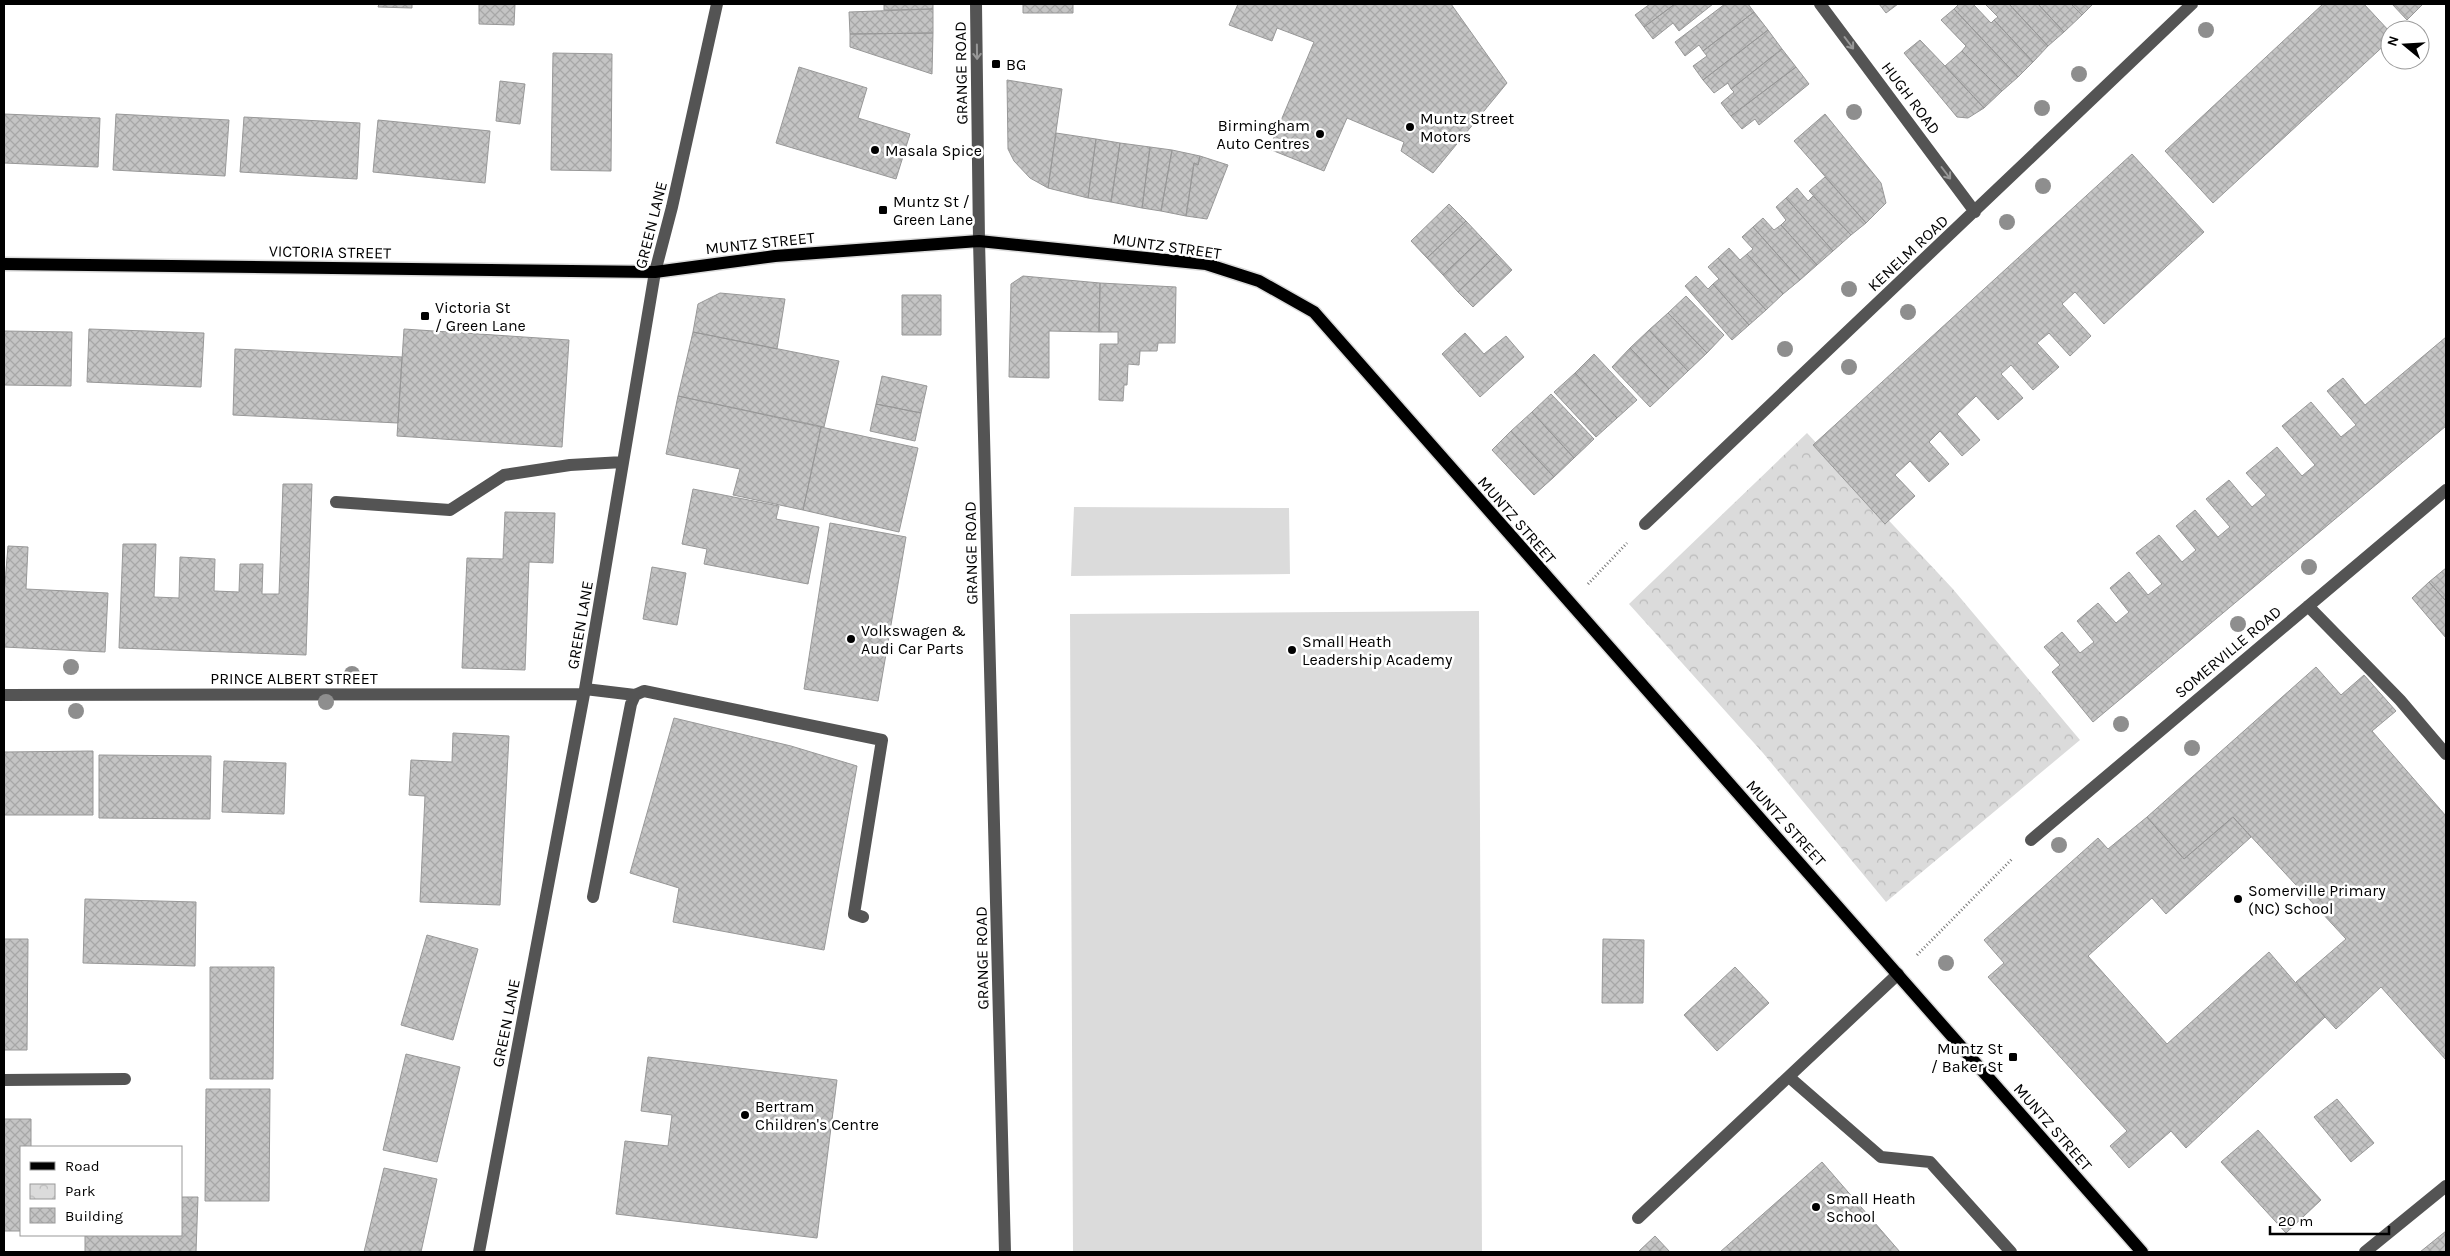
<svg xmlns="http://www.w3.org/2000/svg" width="2450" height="1256" font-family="Karla,sans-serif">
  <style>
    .park { fill: url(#park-crowns) }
    .pitch { fill: #dbdbdb }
    .building { fill: url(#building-cross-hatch); stroke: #989898 }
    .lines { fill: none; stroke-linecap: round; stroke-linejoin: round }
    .major-casing { stroke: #dbdbdb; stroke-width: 15 }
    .path { stroke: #767676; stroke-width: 3; stroke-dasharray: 1 2.5; stroke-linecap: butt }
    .minor { stroke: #545454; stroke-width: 12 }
    .major { stroke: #000; stroke-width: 12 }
    .tree { fill: #8e8e8e }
    .oneway { stroke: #989898 }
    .poi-dot { fill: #000; stroke: #fff; stroke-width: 2 }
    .labels { text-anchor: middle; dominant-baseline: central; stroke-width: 5; stroke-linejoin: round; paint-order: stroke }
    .poi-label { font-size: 16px; fill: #000; stroke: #fff; text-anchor: start }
    .street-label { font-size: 16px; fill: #000; stroke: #fff }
  </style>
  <defs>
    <pattern id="park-crowns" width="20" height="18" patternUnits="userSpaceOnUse" patternTransform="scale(1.25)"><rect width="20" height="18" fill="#dbdbdb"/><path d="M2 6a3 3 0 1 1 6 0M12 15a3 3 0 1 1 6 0" fill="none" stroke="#bababa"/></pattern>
    <pattern id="building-cross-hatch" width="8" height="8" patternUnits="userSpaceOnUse" patternTransform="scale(1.25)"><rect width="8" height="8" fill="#c4c4c4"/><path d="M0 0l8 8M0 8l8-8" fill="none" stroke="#a7a7a7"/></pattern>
  </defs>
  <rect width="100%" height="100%" fill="#fff"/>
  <!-- park -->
  <path class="park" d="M1807,433L1952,588L2080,740L1886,902L1763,753L1629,604Z"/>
  <!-- pitch -->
  <path class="pitch" d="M1074,507L1289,508L1290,574L1071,576Z
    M1479,611L1482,1252H1073L1070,614Z"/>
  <!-- building -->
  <path class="building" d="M379,4H412V8L378,7Z
    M479,4H515L514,25L479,24Z
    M884,4H933V9L884,10Z
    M1023,4H1073V13H1023Z
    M1238,4H1451L1507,83L1433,173L1401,151L1404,142L1347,118L1324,171L1269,149L1314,42L1277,28L1272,41L1229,25Z
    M1650,4H1675L1644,27L1635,15Z
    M1675,4H1713L1679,31L1673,23L1653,39L1644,27Z
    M1725,4H1748L1754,12L1703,51L1699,45L1685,56L1675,42Z
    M1879,4H1898L1886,13Z
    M1959,4H1973L1991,23L1994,20L2033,62L2018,77L1954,9Z
    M1985,4H2009L2048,46L2033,62L1994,20L1998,17Z
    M2009,4H2038L2064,32L2048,46Z
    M2038,4H2071L2082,15L2064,32Z
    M2071,4H2093L2082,15Z
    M2323,4H2364L2390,32V40L2213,203L2165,151Z
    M2392,4H2423L2407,20Z
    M933,9V33L850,34L849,12Z
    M1954,9L2018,77L2002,91L1962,51L1966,46L1941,20Z
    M1754,12L1768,30L1703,80L1693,66L1707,56L1703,51Z
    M1768,30L1782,49L1731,89L1728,83L1714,93L1703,80Z
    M933,33L932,74L850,47V34Z
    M1920,40L1945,66L1984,108L1968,118L1957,117L1904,53Z
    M1782,49L1796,67L1731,116L1721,103L1734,92L1731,89Z
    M1962,51L2002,91L1984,108L1945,66Z
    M553,53L612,54L611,171L551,170Z
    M799,67L867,88L858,118L910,134L896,179L776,143Z
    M1796,67L1809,84L1759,125L1755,119L1742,129L1731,116Z
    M1007,80L1062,89L1048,188L1030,178L1014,161L1008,149Z
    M500,81L525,84L520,124L496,121Z
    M4,114L100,118L98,167L4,163Z
    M116,114L229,120L225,176L113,170Z
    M1825,114L1881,183L1886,203L1866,223L1794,141Z
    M244,117L360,123L357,179L240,172Z
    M378,120L490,131L485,183L373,172Z
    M1056,133L1096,139L1088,198L1048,188Z
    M1096,139L1120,143L1111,202L1088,198Z
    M1120,143L1150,147L1142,208L1111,202Z
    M1150,147L1172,150L1161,211L1142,208Z
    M1172,150L1200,156L1198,165L1194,163L1186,216L1161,211Z
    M2132,154L2204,232L2104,324L2075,292L2062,304L2091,336L2070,356L2049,333L2037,343L2059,367L2033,390L2011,365L2001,374L2023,398L1998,420L1976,396L1957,414L1980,440L1962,456L1940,431L1929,442L1949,464L1929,482L1910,461L1895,475L1915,496L1885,524L1813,445Z
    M1200,156L1228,165L1207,219L1186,216L1194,163L1198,165Z
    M1825,177L1866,223L1851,235L1809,191Z
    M1797,188L1808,201L1813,196L1851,235L1833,251L1786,198Z
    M1786,198L1833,251L1817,265L1781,225L1786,220L1776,207Z
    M1449,204L1466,221L1427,258L1411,241Z
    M1763,218L1774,230L1781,225L1817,265L1800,280L1753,227Z
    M1466,221L1482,238L1443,275L1427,258Z
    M1753,227L1800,280L1783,294L1747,254L1753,249L1742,237Z
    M1482,238L1497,254L1458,292L1443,275Z
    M1729,248L1740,260L1747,254L1783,294L1766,310L1718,258Z
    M1497,254L1512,270L1473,307L1458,292Z
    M1718,258L1766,310L1749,325L1713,284L1719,279L1708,267Z
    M1023,276L1100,283L1099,332L1049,331V378L1009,377L1011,284Z
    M1696,276L1708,289L1713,284L1749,325L1732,340L1685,286Z
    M1100,283L1176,287L1175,343H1158L1157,351H1140L1139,365L1128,364L1127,385H1124L1123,401L1099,400L1100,344H1118V332H1099Z
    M720,293L785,299L777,349L693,332L698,304Z
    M902,295H941V335H902Z
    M1686,296L1724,335L1707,353L1668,313Z
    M1668,313L1707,353L1688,371L1649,330Z
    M89,329L204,333L201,387L87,382Z
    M404,329L569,340L562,447L397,436Z
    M1649,330L1688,371L1669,389L1630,348Z
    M4,331L72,332L71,386L4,385Z
    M693,332L839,361L824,427L678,396Z
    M1465,333L1484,354L1506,336L1524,357L1480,397L1442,354Z
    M2446,337V426L2093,722L2052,672L2060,665L2044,647L2062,632L2080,653L2094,642L2077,621L2098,603L2116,623L2129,612L2110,588L2129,572L2148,595L2162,584L2136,553L2159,535L2182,562L2196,550L2176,526L2195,510L2218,537L2230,527L2206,499L2229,480L2252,507L2266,495L2246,473L2277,447L2302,476L2315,465L2282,426L2311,402L2341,437L2356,425L2327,391L2343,378L2365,405Z
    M1630,348L1669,389L1650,407L1612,367Z
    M235,349L402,357L398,423L233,415Z
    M1594,354L1637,400L1617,418L1575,373Z
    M1575,373L1617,418L1596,437L1554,392Z
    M882,376L927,386L921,413L876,404Z
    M1551,394L1594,439L1574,458L1532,412Z
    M678,396L821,427L803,510L733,495L740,469L666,454Z
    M876,404L921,413L915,441L870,431Z
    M1532,412L1574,458L1554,477L1511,431Z
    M821,427L918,448L899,532L803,510Z
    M1511,431L1554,477L1534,495L1492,450Z
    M283,484H312L306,655L119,648L123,544H156L154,597L179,598L180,557L215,559L214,591L239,592L240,564H263L262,594H279Z
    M693,489L779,506L776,519L819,527L808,584L704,564L707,549L682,544Z
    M505,512L555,513L553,563L529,562L525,670L462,668L467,558L503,559Z
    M830,523L906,537L878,701L804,689Z
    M8,546L28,547L26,589L108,593L105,652L4,647V595Z
    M652,567L686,573L677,625L643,619Z
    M2446,568V601L2429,582Z
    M2429,582L2446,601V638L2412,598Z
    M2316,667L2341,695L2364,675L2396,711L2372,731L2446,816V1060L2381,987L2336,1029L2325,1017L2296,982L2346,939L2233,817L2184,859L2147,817Z
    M674,718L791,746L857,766L824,950L673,922L679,888L630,873Z
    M453,733L509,736L500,905L420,902L425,796L409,795L411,760L452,762Z
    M93,751V815H4V752Z
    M99,755L211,756L210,819L99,818Z
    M224,761L286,763L284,814L222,812Z
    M2147,817L2184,859L2233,817L2251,837L2166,914L2152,898L2088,956L2167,1044L2269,952L2325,1017L2186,1148L2171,1131L2129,1168L2110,1146L2127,1131L1988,977L2004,963L1984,940L2098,838L2108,849Z
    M85,899L196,902L195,966L83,963Z
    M427,935L478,949L453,1040L401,1025Z
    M4,939H28L27,1050H4Z
    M1603,939L1644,940L1643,1003H1602Z
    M210,967H274L273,1079H210Z
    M1735,967L1769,1003L1717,1051L1684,1015Z
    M406,1054L460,1067L437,1162L383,1150Z
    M648,1057L837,1080L817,1238L616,1214L625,1141L668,1146L672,1115L641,1111Z
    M206,1089H270L269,1201H205Z
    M2337,1099L2374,1143L2351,1162L2314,1117Z
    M4,1119H31V1147H21V1231H4Z
    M2258,1130L2321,1200L2286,1233L2221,1162Z
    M1822,1162L1900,1252H1720Z
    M384,1168L437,1179L421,1252H364Z
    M181,1197H198L196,1252H85V1235H181Z
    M2446,1231V1252H2420Z
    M1655,1236L1670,1252H1638Z"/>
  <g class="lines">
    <defs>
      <path id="major" d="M4,264L655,272L775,256L979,241L1206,264L1259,281L1314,312L2142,1252"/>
    </defs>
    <!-- major casing -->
    <use href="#major" class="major-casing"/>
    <!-- path -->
    <path class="path" d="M1588,584L1627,543
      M1917,955L2013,858"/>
    <!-- minor -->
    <path class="minor" d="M976,4L979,241L1005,1252
      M1820,4L1975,212
      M336,502L450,510L504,475L570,465L623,462
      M1645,524L2192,4
      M2308,606L2400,700L2446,754
      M585,689L635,695
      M4,695L584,694
      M2031,840L2446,490
      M593,897L631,704L635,695L644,691L882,740L854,914L863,917
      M1789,1077L1881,1157L1930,1162L2011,1252
      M4,1080L125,1079
      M1638,1218L1898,974
      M479,1252L585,689L655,272L672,207L717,4
      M2365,1252L2446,1186"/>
    <!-- major -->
    <use href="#major" class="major"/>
  </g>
  <!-- trees -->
  <g class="tree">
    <circle cx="2206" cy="30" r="8"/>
    <circle cx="2079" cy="74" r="8"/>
    <circle cx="2042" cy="108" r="8"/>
    <circle cx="1854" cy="112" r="8"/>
    <circle cx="2043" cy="186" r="8"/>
    <circle cx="2007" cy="222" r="8"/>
    <circle cx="1849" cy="289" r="8"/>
    <circle cx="1908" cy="312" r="8"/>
    <circle cx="1785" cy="349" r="8"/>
    <circle cx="1849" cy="367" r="8"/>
    <circle cx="2309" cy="567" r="8"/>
    <circle cx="2238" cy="624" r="8"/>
    <circle cx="71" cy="667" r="8"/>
    <circle cx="352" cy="674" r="8"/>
    <circle cx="326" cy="702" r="8"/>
    <circle cx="76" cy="711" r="8"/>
    <circle cx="2121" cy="724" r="8"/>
    <circle cx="2192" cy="748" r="8"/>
    <circle cx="2059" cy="845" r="8"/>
    <circle cx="1946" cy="963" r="8"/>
  </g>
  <!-- one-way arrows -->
  <defs><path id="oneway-shaft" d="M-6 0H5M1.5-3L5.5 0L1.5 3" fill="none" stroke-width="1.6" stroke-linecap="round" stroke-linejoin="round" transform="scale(1.25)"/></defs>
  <g class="oneway">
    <use href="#oneway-shaft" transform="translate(1849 43) rotate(53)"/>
    <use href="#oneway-shaft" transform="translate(977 52) rotate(89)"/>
    <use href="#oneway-shaft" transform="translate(1946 173) rotate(53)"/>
  </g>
  <!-- markers -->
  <g class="poi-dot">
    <rect x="991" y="59" width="10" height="10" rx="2.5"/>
    <circle cx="1410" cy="127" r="5"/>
    <circle cx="1320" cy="134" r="5"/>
    <circle cx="875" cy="150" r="5"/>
    <rect x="878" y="205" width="10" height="10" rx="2.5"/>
    <rect x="420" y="311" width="10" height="10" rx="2.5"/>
    <circle cx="851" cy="639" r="5"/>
    <circle cx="1292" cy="650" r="5"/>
    <circle cx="2238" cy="899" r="5"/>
    <rect x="2008" y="1052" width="10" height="10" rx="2.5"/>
    <circle cx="745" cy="1115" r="5"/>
    <circle cx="1816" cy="1207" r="5"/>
  </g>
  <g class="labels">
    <!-- poi labels -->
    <g class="poi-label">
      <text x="1006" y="64">BG</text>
      <text x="1420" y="118">Muntz Street<tspan x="1420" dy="18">Motors</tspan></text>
      <text x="1310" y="125" text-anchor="end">Birmingham<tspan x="1310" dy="18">Auto Centres</tspan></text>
      <text x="885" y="150">Masala Spice</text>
      <text x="893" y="201">Muntz St /<tspan x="893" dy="18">Green Lane</tspan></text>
      <text x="435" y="307">Victoria St<tspan x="435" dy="18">/ Green Lane</tspan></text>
      <text x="861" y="630">Volkswagen &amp;<tspan x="861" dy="18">Audi Car Parts</tspan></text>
      <text x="1302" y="641">Small Heath<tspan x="1302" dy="18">Leadership Academy</tspan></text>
      <text x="2248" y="890">Somerville Primary<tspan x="2248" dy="18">(NC) School</tspan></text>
      <text x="2003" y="1048" text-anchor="end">Muntz St<tspan x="2003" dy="18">/ Baker St</tspan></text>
      <text x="755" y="1106">Bertram<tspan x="755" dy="18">Children's Centre</tspan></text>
      <text x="1826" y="1198">Small Heath<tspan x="1826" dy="18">School</tspan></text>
    </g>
    <!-- street labels -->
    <g class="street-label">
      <text transform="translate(961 73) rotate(-91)">GRANGE ROAD</text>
      <text transform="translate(1911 98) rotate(53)">HUGH ROAD</text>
      <text transform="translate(651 225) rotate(-76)">GREEN LANE</text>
      <text transform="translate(760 243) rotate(-6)">MUNTZ STREET</text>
      <text transform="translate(1167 246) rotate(8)">MUNTZ STREET</text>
      <text transform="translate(330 252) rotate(1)">VICTORIA STREET</text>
      <text transform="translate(1908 253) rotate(-43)">KENELM ROAD</text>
      <text transform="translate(1517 520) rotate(49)">MUNTZ STREET</text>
      <text transform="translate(971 553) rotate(-91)">GRANGE ROAD</text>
      <text transform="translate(580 625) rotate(-80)">GREEN LANE</text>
      <text transform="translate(2228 652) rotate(-40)">SOMERVILLE ROAD</text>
      <text x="294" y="678">PRINCE ALBERT STREET</text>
      <text transform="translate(1786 823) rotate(48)">MUNTZ STREET</text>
      <text transform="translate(982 958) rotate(-91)">GRANGE ROAD</text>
      <text transform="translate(506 1023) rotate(-79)">GREEN LANE</text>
      <text transform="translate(2053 1127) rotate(49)">MUNTZ STREET</text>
    </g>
  </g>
  <!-- border -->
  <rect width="2450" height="1256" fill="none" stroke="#000000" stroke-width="10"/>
  <!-- legend -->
  <rect x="20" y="1146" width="162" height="90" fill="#ffffff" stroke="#999999"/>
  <rect x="30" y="1162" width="25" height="8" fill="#000000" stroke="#999999"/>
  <text x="65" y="1171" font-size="15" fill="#000000">Road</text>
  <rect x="30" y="1184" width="25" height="15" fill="url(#park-crowns)" stroke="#999999"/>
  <text x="65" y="1196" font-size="15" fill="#000000">Park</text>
  <rect x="30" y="1208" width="25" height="15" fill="url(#building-cross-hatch)" stroke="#999999"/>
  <text x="65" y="1221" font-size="15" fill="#000000">Building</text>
  <!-- north arrow -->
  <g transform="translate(2405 45) rotate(288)"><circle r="24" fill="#ffffff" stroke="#999999"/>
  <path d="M0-4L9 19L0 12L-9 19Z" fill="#000000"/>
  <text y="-8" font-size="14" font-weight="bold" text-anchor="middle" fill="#000000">N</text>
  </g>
  <!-- scale -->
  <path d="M2270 1226v8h119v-8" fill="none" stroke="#000000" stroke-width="2.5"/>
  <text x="2278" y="1226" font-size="15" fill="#000000" stroke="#ffffff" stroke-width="4" paint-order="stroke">20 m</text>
</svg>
